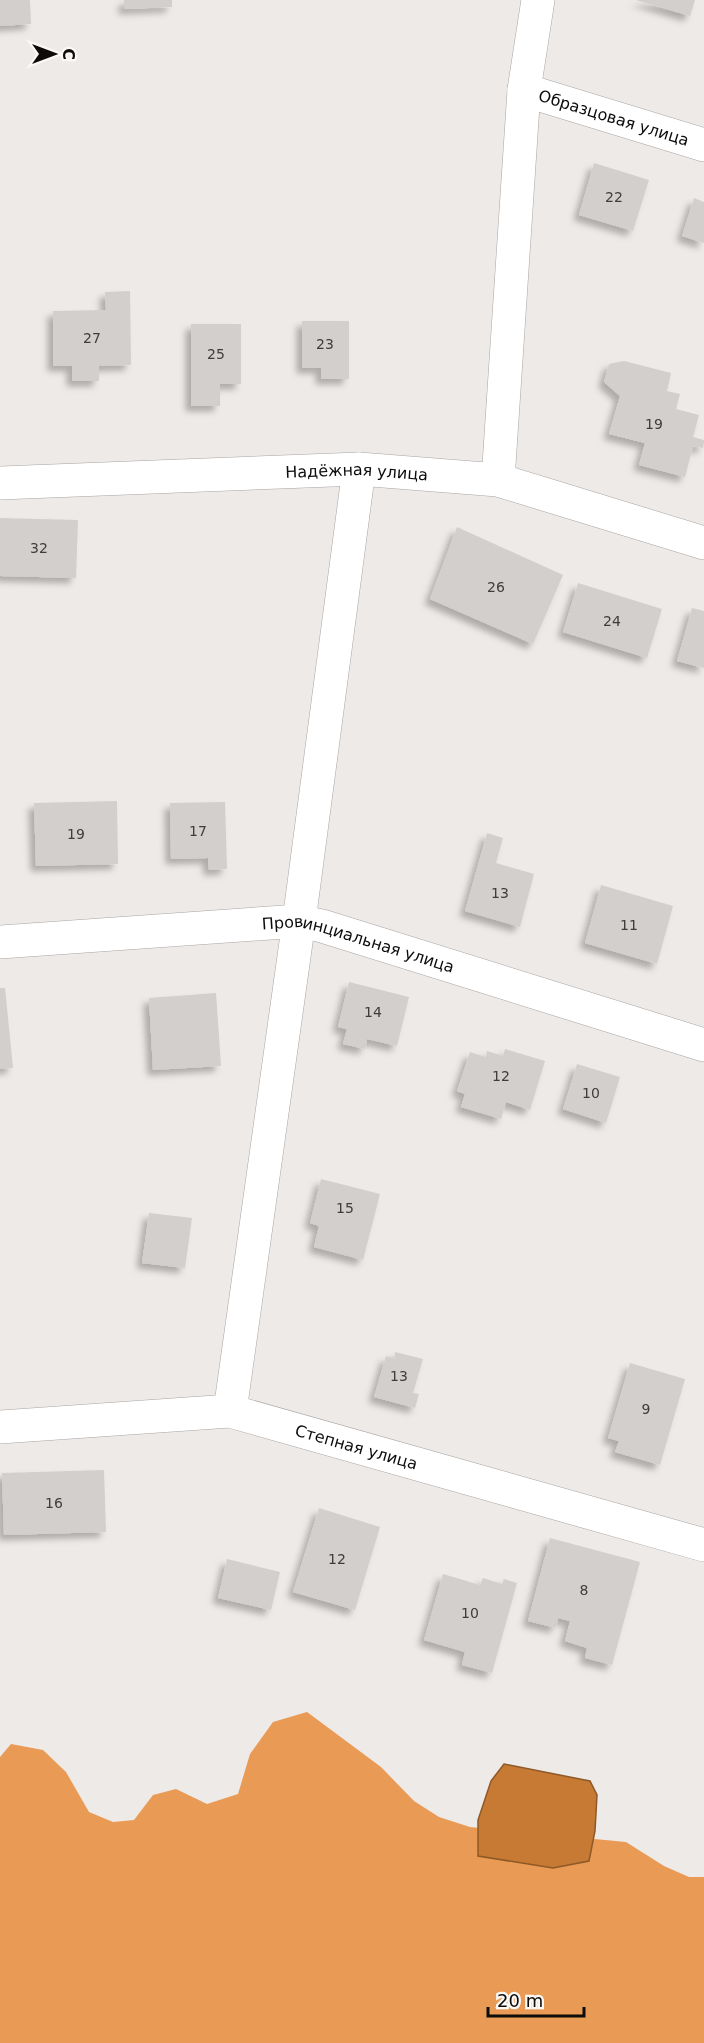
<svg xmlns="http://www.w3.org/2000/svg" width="704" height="2043" font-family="'DejaVu Sans',sans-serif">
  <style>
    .forest { fill: #e99a55 }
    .water { fill: #c67a33; stroke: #8e5927; stroke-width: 1.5 }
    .building { fill: #d2cfcc; filter: url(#shadow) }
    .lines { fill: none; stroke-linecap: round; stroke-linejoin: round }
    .minor-casing { stroke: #a8a5a3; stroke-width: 34 }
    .minor { stroke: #fff; stroke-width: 33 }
    .labels { text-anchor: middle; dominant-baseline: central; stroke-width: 4.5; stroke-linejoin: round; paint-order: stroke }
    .number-label { font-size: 14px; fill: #3e3d3b }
    .street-label { font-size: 16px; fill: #0d0c0b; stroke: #fbf8f5 }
  </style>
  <defs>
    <filter id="shadow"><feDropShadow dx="-5.5" dy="5.5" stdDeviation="3" flood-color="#0004"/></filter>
  </defs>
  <rect width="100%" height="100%" fill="#eeeae8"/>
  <!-- forest -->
  <path class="forest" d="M307,1712L381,1767L414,1801L439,1817L470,1827L626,1842L664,1866L689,1877H704V2043H0V1757L11,1744L43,1750L66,1772L89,1812L113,1822L134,1820L153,1795L176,1789L207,1804L238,1794L250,1754L273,1722Z"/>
  <!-- water -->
  <path class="water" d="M504,1764L590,1781L597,1795L595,1831L589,1861L553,1868L478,1856V1820L491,1781Z"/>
  <!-- building -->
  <path class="building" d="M0,0H30L31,24L0,26Z
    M124,0H172V7L124,9Z
    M636,0H695L690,16Z
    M594,163L649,180L633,231L579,215Z
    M694,198L704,202V243L682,236Z
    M130,291L131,365L99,366V381H72V366H53V311L106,310L105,292Z
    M302,321H349V379H321V368H302Z
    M191,324H241V384H220V406H191Z
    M624,361L671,373L667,391L680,394L676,409L699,415L693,437L704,440V442L703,448L693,446L685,477L639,465L645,443L609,434L620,396L604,382L609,364Z
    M0,518L78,520L76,578L0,576Z
    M457,527L563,575L533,644L430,599Z
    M578,583L662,609L647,658L563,632Z
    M692,608L704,611V668L677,661Z
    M117,801L118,864L36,866L34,803Z
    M225,802L227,869L209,870L208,858L171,859L170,803Z
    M487,833L503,838L496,863L534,874L520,927L465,911Z
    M601,885L673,906L657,964L585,943Z
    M349,982L409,997L397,1046L367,1039L365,1049L343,1044L347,1029L338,1027Z
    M0,988H5L13,1068L0,1069Z
    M216,993L221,1066L153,1070L149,998Z
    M505,1049L545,1061L530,1110L506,1102L501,1119L461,1107L465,1094L457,1091L470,1052L486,1057L487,1051L503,1056Z
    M577,1064L620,1077L606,1123L563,1109Z
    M321,1179L380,1194L363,1260L314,1247L319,1226L310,1223Z
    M149,1213L192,1218L185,1268L142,1263Z
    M395,1352L423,1359L413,1393L419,1394L415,1408L374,1397L386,1356L395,1359Z
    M630,1363L685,1379L660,1465L615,1452L619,1441L608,1438Z
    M104,1470L106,1532L4,1535L2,1473Z
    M319,1508L380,1527L355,1610L293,1592Z
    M550,1538L640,1562L612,1665L585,1658L587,1648L565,1641L570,1621L558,1618L556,1628L528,1621Z
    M227,1559L280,1572L271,1610L218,1598Z
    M443,1574L480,1585L483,1578L502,1584L504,1579L517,1583L492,1673L462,1665L465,1652L424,1640Z"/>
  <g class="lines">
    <defs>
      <g id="minor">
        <path id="s1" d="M524,90L704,145"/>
        <path d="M498,480L524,90L538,0"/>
        <path id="s2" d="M0,483L359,469L498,480L704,543"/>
        <path id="s3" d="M0,942L299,921L322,926L704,1045"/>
        <path d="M230,1411L299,921L359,469"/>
        <path id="s4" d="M0,1427L230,1411L704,1545"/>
      </g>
    </defs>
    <!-- minor casing -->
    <use href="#minor" class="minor-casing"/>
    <!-- minor -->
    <use href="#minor" class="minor"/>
  </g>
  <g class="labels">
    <!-- number labels -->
    <g class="number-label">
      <text x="614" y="197">22</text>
      <text x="92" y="338">27</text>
      <text x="325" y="344">23</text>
      <text x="216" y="354">25</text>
      <text x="654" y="424">19</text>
      <text x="39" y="548">32</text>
      <text x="496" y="587">26</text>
      <text x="612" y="621">24</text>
      <text x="198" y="831">17</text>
      <text x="76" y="834">19</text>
      <text x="500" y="893">13</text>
      <text x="629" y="925">11</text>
      <text x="373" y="1012">14</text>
      <text x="501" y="1076">12</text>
      <text x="591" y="1093">10</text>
      <text x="345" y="1208">15</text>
      <text x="399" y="1376">13</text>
      <text x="646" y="1409">9</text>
      <text x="54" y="1503">16</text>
      <text x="337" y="1559">12</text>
      <text x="584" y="1590">8</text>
      <text x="470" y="1613">10</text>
    </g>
    <!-- street labels -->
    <g class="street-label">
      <text stroke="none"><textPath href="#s1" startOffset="94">Образцовая улица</textPath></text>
      <text stroke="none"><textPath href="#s2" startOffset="357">Надёжная улица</textPath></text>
      <text stroke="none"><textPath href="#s3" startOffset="362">Провинциальная улица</textPath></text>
      <text stroke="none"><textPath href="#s4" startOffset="362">Степная улица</textPath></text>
    </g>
  </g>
  <!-- north arrow -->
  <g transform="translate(54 54) rotate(90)" stroke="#fbf8f5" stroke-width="4.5" paint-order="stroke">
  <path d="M0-4.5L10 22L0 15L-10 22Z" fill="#0d0c0b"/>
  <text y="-9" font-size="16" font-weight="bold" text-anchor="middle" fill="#0d0c0b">С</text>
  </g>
  <!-- scale -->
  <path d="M488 2007v9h96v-9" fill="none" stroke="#0d0c0b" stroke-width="3"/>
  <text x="497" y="2007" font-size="18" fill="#0d0c0b" stroke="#fbf8f5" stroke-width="4.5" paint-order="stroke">20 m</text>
</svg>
